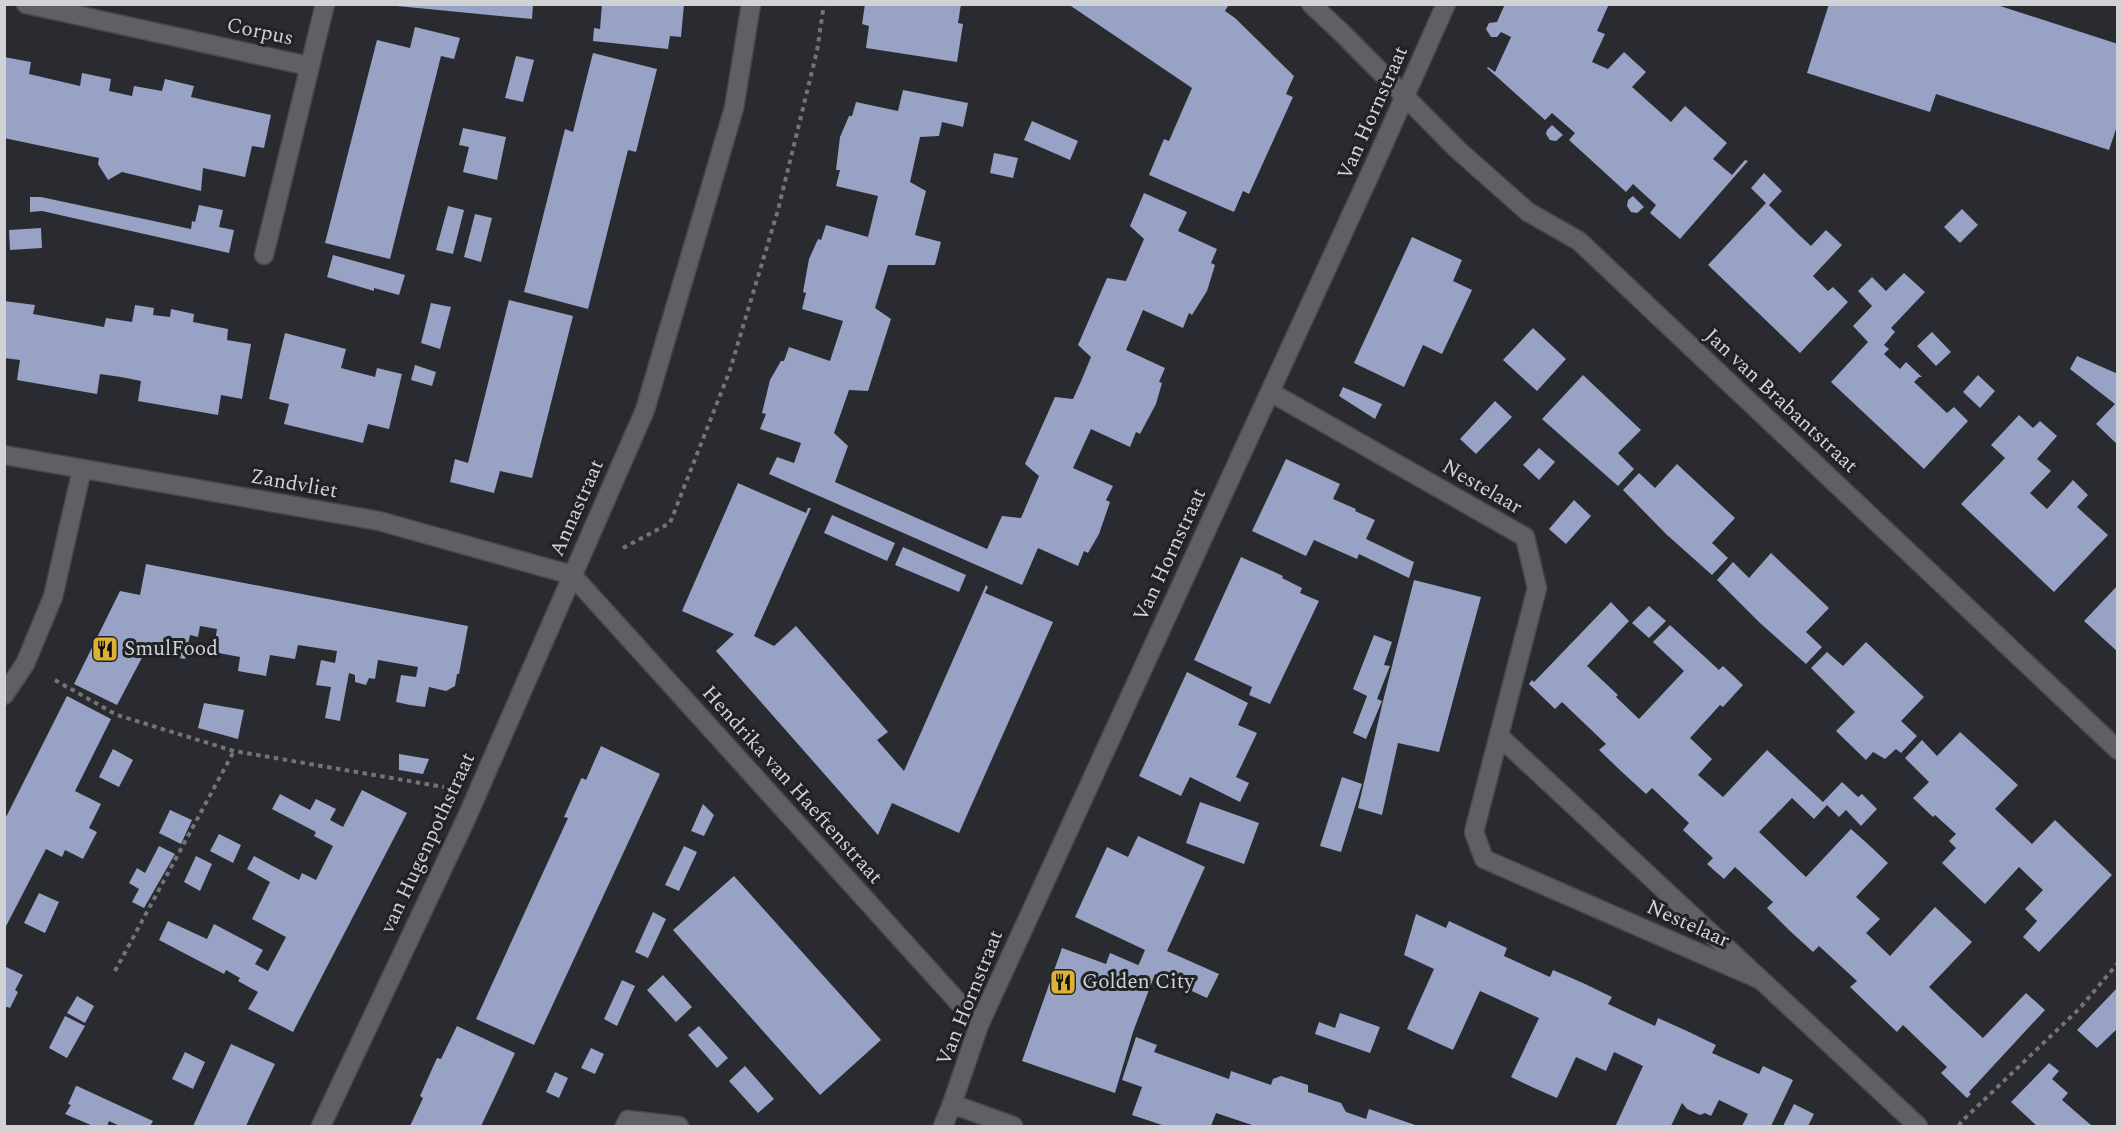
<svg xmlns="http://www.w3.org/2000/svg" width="2122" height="1131" font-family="Spectral,serif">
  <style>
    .building { fill: #97a2c4 }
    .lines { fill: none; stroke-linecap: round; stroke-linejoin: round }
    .minor-casing { stroke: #47494d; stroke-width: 21 }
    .path { stroke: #737478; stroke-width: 4; stroke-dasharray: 4.5 4.5; stroke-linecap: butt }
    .minor { stroke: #5e6066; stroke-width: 18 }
    .labels { text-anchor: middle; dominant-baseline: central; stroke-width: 6; stroke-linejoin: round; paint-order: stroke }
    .street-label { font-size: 21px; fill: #d1d2d5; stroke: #202226 }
    .poi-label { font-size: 21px; fill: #d1d2d5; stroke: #202226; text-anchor: start }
  </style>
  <rect width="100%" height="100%" fill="#2a2b30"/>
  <!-- building -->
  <path class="building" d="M397,4H533L532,19L397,6Z
    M602,4H684L681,37L670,36L668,49L593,41L594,28L600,29Z
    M865,4H961L958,23L963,24L957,62L866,48L869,26L862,24Z
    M1068,4H1226L1228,6L1225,11L1235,18L1294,76L1286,94L1293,97L1249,194L1243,191L1234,212L1149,175L1164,139L1169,141L1192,88Z
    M1505,4H1609L1597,31L1605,34L1592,62L1608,69L1624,52L1646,72L1632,87L1671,122L1685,106L1727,143L1713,159L1732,175L1745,160L1748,161L1680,239L1650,213L1656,205L1633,184L1626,192L1569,140L1575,133L1552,113L1545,120L1487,68L1488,67L1495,72L1511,37L1501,32L1497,37H1491L1486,29L1489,23L1497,22Z
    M1829,4H1994L2118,44V123L2109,150L1936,94L1930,112L1807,73Z
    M415,27L460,38L454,59L441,56L390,259L325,243L377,40L410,48Z
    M593,53L657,69L636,152L628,150L588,309L524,292L565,129L573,132Z
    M516,56L534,60L523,102L505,98Z
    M4,57L31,62L29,74L80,86L82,73L111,79L109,91L132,96L134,86L162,91L165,79L194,86L191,97L271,115L264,148L252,146L245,177L203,168L201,191L122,172L108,180L98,164L99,158L4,138Z
    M903,90L968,103L963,127L942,122L939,136L920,137L910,182L926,191L915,235L941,242L935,265H888L875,308L891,319L868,391L849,390L834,433L848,446L835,482L987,549L1002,516L1021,518L1039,476L1025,464L1055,397L1073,399L1082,379L1091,357L1078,345L1107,278L1126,281L1144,239L1130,226L1144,193L1187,212L1178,231L1217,249L1211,263L1215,265L1207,291L1192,315L1189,313L1183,328L1143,310L1126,350L1165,368L1159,382L1162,383L1156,404L1140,434L1136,432L1130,447L1091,429L1073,468L1113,486L1106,500L1110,502L1099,534L1088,553L1084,551L1078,566L1038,548L1022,585L769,474L777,457L794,463L801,443L760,429L766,414L762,413L770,380L781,361H784L789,347L830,361L843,321L802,309L806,293L803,292L809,259L818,239L821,240L826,225L868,237L878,196L836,186L840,170H836L840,137L849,116H852L856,102L898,111Z
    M1032,121L1078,141L1070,160L1024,140Z
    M1552,125L1563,135L1556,141L1550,140L1546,134L1547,130Z
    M463,128L506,137L497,180L463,172L469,147L459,145Z
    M994,153L1018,158L1013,178L990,173Z
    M1764,173L1782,191L1769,205L1797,233L1811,246L1826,230L1842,245L1813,276L1828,291L1833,287L1848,302L1800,353L1708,265L1766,203L1751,188Z
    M1633,196L1644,207L1637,213L1631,212L1627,206L1628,200Z
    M30,197H41L191,229L192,221L195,222L199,205L223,210L219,227L234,230L229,253L42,211L30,212Z
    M448,206L464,210L453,254L436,250Z
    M1962,209L1978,225L1960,243L1944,227Z
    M475,214L492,218L481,262L464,257Z
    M41,228L42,248L10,250L9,230Z
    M1412,237L1462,260L1453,281L1472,290L1442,354L1423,345L1404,387L1354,363Z
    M333,255L405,275L399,295L374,288V291L327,277Z
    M1904,273L1925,292L1891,328L1895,332L1884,345L1889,349L1884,354L1900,369L1906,362L1922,377H1919L1914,382L1931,398L1947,413L1954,407L1968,421L1924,469L1831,382L1868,342L1853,326L1872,306L1858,291L1872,277L1886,291Z
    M509,300L573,316L532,478L500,471L494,493L450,482L455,459L468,463Z
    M4,301L35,305L33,314L104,327L106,318L132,322L135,305L154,308L153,315L170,317L171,309L194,314L193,322L228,329L227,340L251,344L242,399L221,395L218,415L138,401L141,381L121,377L100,374L97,394L17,380L20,360L4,358Z
    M431,303L451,307L440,349L421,343Z
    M1533,328L1566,359L1537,391L1503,360Z
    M1932,332L1951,352L1936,366L1917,346Z
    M285,333L346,349L341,368L375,377L377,368L402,374L389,429L368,424L363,443L284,424L289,404L269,399Z
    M2077,356L2118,374V445L2096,424L2115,404L2070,369Z
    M415,365L436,372L432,386L411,380Z
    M1583,375L1641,430L1618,453L1634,469L1618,486L1542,419Z
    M1978,375L1995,391L1980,408L1963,392Z
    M1343,387L1382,404L1375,419L1339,396Z
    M1495,401L1512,417L1476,454L1460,439Z
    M2019,415L2033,428L2040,421L2057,436L2037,459L2051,471L2030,493L2047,509L2073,480L2088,495L2077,507L2108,535L2054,592L1961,504L2005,458L1991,445Z
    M1539,448L1555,462L1539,480L1523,465Z
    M1286,459L1340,484L1333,499L1356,509L1355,511L1375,520L1366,539L1414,562L1409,578L1359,554L1357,559L1314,540L1306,556L1252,531Z
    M1677,464L1735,518L1712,543L1728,558L1712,575L1666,534L1623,490L1639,473L1655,488Z
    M738,483L806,513L808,508H811L754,636L774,646L796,626L888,732L877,740L904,771L986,585L988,587L985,593L1053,622L959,833L892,803L878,835L716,651L734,634L682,611Z
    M1574,500L1591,516L1566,544L1549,529Z
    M832,515L895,543L887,561L824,533Z
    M903,547L966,575L959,592L895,565Z
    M1771,553L1829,608L1806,632L1822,647L1806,664L1760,623L1717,580L1733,562L1749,578Z
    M1241,557L1283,576L1282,578L1302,588L1300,593L1319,601L1270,704L1249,695L1252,687L1194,660Z
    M146,564L468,626L459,674H457L455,686L446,691L429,687L425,707L410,705L396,702L401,675L416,677L418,667L378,660L375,679L369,678L366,685L355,682V675L349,673L340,721L325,718L331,687L316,685L321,660L335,663L337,651L298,645L295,659L270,655L266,676L238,671L240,657L213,652L217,629L200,626L198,637L190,635L185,659L145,652L117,705L74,684L120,591L140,595Z
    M1414,580L1481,597L1439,752L1398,743L1382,815L1358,808L1383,701Z
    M2118,585V652L2084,621Z
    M1611,602L1629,621L1587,666L1618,695L1616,697L1639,719L1684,671L1653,642L1670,625L1719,670L1723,666L1743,685L1723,707L1720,705L1690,738L1712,759L1698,775L1723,797L1767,750L1823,802L1842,782L1858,797L1862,794L1877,809L1861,826L1846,810L1839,817L1827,805L1814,819L1792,798L1759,832L1806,877L1851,829L1870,846L1888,863L1856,897L1880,919L1866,933L1890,956L1935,907L1972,942L1929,987L1953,1010L1983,1038L2026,993L2045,1010L1969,1092L1971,1094L1967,1098L1941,1073L1947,1067L1903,1025L1897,1032L1874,1010L1850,987L1857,981L1819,946L1813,952L1790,931L1767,908L1773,902L1735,867L1724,879L1707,864L1713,858L1683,830L1689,823L1652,788L1646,794L1623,773L1599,750L1606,744L1562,702L1555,709L1529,684L1532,680L1534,682Z
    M1649,606L1666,621L1649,638L1632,623Z
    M1374,635L1392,642L1384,665L1390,666L1377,699L1382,701L1366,739L1353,733L1367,696L1353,689Z
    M1866,642L1924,697L1901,721L1917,736L1901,753L1896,749L1885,759L1873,752L1866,760L1836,731L1855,712L1811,668L1827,652L1843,666Z
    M1187,672L1248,703L1238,725L1257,733L1236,777L1249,783L1240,802L1190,777L1181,796L1139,776Z
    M67,696L111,719L75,791L101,804L89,828L97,832L83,859L65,850L62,857L46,849L4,930V821Z
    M204,703L244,710L238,739L198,728Z
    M1960,732L2018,785L1995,809L2032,844L2055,820L2112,875L2039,952L2023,937L2037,921L2025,909L2043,890L2019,867L1985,904L1942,863L1956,848L1949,841L1956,834L1935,815L1933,817L1913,798L1929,782L1905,758L1922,740L1937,756Z
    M601,746L660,774L534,1045L476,1019L568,818L564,817L581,779L582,778L586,780Z
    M113,749L133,760L119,787L99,777Z
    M399,754L429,759L423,774L399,770Z
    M1342,777L1362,784L1341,852L1320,846Z
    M362,790L407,813L293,1032L248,1009L258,992L238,981L240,978L226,970L224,974L159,940L168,921L207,939L214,924L263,950L255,964L268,971L286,937L252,919L270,882L247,869L254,856L299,880L302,873L316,880L333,846L314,836L316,832L272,809L280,794L310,810L316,799L336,809L330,820L343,827Z
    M1200,802L1259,823L1244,864L1186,843Z
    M703,804L714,815L704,836L691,831Z
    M170,810L192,820L181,844L159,833Z
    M219,834L241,845L233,863L210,851Z
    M1138,836L1205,867L1167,951L1219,974L1207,998L1155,974L1133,1032L1115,1093L1022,1061L1062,948L1106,964L1110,953L1138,965L1139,964L1145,950L1075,917L1107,847L1128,857Z
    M159,846L175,854L144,908L132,902L139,889L129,883L137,868L145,873Z
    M684,846L697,852L679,891L665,885Z
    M196,856L212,864L200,891L184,882Z
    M734,876L881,1040L820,1095L673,930Z
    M39,893L59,902L45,933L24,923Z
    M653,912L666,919L648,958L635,952Z
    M1416,914L1446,928L1449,921L1507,948L1504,956L1550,977L1553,970L1583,983L1612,997L1608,1004L1655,1026L1658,1018L1687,1031L1716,1045L1712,1053L1759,1074L1763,1066L1793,1080L1771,1126H1742L1748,1114L1719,1100L1711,1116L1705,1113L1700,1115L1687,1109L1682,1103L1671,1126H1619L1616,1125L1643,1066L1614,1052L1606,1071L1576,1057L1557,1098L1534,1088L1511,1077L1539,1018L1480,991L1453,1050L1407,1029L1434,969L1404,955Z
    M4,966L23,975L15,990L18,992L10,1008L4,1006Z
    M663,975L692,1007L676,1022L647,990Z
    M622,980L635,986L617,1026L604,1019Z
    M2118,987V1028L2097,1048L2077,1030Z
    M77,996L94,1006L85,1023L67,1013Z
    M1340,1013L1380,1027L1370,1053L1315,1034L1319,1022L1335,1028Z
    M65,1016L85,1026L67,1058L49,1048Z
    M457,1026L515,1053L499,1088L481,1126H410L423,1098L420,1096L437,1058L441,1059Z
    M699,1026L728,1058L717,1068L688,1035Z
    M1136,1037L1157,1045L1154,1052L1229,1079L1231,1071L1271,1085L1273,1079L1281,1076L1308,1085V1092L1341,1103L1346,1112L1366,1119L1369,1109L1418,1126H1255L1216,1113L1211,1126H1165L1132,1115L1142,1087L1122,1080Z
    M231,1044L275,1064L258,1100L246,1126H193Z
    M591,1048L604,1054L595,1074L581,1068Z
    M185,1052L205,1062L193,1089L172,1079Z
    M2049,1063L2059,1071L2052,1079L2068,1093L2062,1100L2092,1126H2037L2011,1102Z
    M745,1066L774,1099L758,1113L729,1081Z
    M555,1072L568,1078L559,1098L546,1092Z
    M76,1086H77L153,1121L150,1126H120L109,1121L107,1126H93L65,1114L71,1105L68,1104Z
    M1794,1104L1814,1114L1808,1126H1783Z"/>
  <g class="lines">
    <defs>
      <path id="minor" d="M26,4L309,66
        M1311,4L1342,33L1458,150L1528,212L1579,241L2118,750
        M264,255L325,4
        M1270,392L1525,537L1537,588L1474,832L1484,859L1761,980
        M4,455L379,521L572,575
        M572,575L979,1025
        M4,695L25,664L53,597L82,469
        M1499,736L1918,1126
        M952,1104L1013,1126
        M321,1126L466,819L645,410L734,108L751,4
        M625,1126L628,1120L679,1126
        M943,1126L952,1104L979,1025L1371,172L1446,4"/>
    </defs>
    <!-- minor casing -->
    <use href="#minor" class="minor-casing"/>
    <!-- path -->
    <path class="path" d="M623,548L670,523L730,370L778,210L817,51L824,4
      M55,680L117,715L234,751L444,787
      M115,971L234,751
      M1959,1126L1961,1122L2079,1009L2118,963"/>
    <!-- minor -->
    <use href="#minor" class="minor"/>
  </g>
  <!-- icons -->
  <defs>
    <symbol id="restaurant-square" viewBox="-11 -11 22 22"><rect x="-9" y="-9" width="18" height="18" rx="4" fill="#dbb233" stroke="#202226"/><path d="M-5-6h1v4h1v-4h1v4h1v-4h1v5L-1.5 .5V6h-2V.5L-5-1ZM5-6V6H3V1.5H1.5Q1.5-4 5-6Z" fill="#111"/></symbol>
  </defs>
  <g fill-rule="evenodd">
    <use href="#restaurant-square" x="90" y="634" width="30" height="30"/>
    <use href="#restaurant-square" x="1048" y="967" width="30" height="30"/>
  </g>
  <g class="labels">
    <!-- street labels -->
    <g class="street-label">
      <text transform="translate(260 32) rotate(12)">Corpus</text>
      <text transform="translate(1373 113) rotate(-66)">Van Hornstraat</text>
      <text transform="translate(1781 401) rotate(43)">Jan van Brabantstraat</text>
      <text transform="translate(294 484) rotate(10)">Zandvliet</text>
      <text transform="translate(1482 487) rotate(30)">Nestelaar</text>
      <text transform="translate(577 508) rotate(-66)">Annastraat</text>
      <text transform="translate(1170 555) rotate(-65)">Van Hornstraat</text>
      <text transform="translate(792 785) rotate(48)">Hendrika van Haeftenstraat</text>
      <text transform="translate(428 843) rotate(-65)">van Hugenpothstraat</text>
      <text transform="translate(1688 924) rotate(24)">Nestelaar</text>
      <text transform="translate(970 998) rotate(-68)">Van Hornstraat</text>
    </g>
    <!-- poi labels -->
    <g class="poi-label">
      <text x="124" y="649">SmulFood</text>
      <text x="1082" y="982">Golden City</text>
    </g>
  </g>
  <!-- border -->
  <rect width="2122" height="1131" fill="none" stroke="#d1d2d5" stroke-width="12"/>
</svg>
